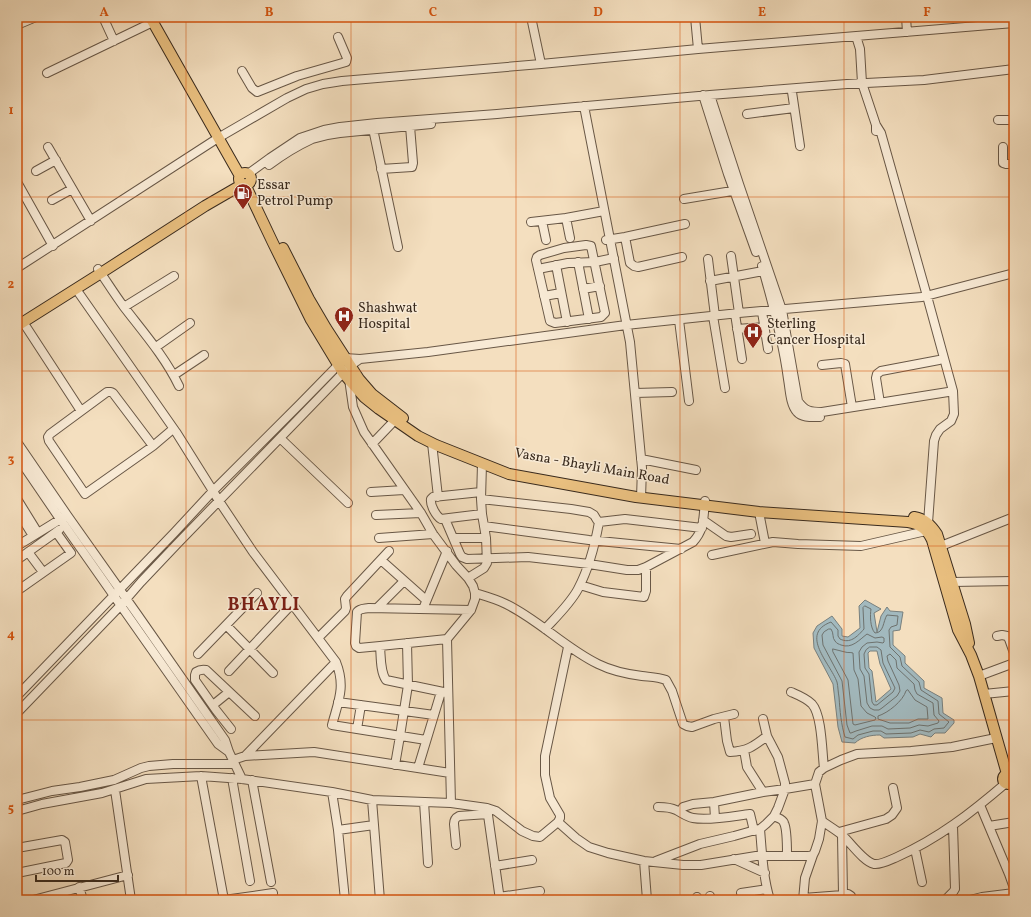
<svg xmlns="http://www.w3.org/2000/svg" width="1031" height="917" font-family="Vollkorn,serif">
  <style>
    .water { fill: #a2b9be; stroke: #78807e; fill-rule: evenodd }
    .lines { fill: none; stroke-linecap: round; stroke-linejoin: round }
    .shore { stroke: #6e726e; stroke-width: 1 }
    .minor-casing { stroke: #685746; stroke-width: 10 }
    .major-casing { stroke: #392a1d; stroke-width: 12 }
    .minor { stroke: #f8ead5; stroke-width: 8 }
    .major { stroke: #eac080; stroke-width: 10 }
    .grid { fill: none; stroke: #d6540e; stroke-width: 1; stroke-opacity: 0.55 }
    .labels { text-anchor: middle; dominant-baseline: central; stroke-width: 3; stroke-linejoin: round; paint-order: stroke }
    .poi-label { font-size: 14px; fill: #392a1d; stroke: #f8ead5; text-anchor: start }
    .street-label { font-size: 14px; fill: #392a1d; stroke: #f8ead5 }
    .district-label { font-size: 18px; font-weight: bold; letter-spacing: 1px; fill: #7a1f14; stroke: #f8ead5 }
    .neatline { fill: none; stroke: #d6540e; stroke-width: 1.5 }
    .grid-label { font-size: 13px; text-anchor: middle; font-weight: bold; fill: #d6540e }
  </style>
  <rect width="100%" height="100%" fill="#f4dfbf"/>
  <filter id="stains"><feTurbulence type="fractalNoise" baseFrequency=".005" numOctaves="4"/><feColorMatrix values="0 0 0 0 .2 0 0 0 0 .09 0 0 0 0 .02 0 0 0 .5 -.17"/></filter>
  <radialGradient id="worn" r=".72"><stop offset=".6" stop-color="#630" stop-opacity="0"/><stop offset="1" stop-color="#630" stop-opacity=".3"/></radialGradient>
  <!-- water -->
  <path class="water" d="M865,600L881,609L874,613L877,632L881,616L887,607L890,611L903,612L900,630L893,631V645L905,656V663L924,681V688L942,698L943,713L954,720V723L945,733H935L931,737L920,734L913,737L884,738L880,735C871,735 861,737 855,743L842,742L838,727L833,684L814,648L813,633L817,626L832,616L842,629V636L848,637L860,628L859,606ZM870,651H877L880,664L891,689L876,702L872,671L869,668L868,653Z"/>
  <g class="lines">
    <!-- shore -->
    <path class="shore" d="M865,606L871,609C870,615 870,628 875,633C884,633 883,621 887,615L898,616L897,625L891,627L889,630L890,647L900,657L902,666L919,682L921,690L938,701L939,714L949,722L948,723L944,728L934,729L929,732L920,730L911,733L886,734L881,731H873L858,735L853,739L845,737C841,724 840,711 839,697C838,692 838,686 837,682C830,663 799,634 831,622L838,630V636L840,639C850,644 857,637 864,629L863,608Z
      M829,629H831C834,633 832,638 835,641C837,644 839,644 841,645C852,649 859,640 867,634L875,638L882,637L884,638V642L883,643L877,642L867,643L862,647L859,652L860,669L864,676L867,703L870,708L874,710H879L882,708L897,696L900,691L899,685L888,661L887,656L890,654L896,660L897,668L914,684L915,690L917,694L933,703L934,715L939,721L938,723L928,726L919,725L910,728L888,729L882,726H872L856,731L851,733H850L847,725L842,681L823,645L822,635L824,632Z
      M870,647H877L881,650L883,663L895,688L893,692L877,705H874L872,702L869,674L865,668L864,654L866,650Z
      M833,649C837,650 841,651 845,652C848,653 850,652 853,653L854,670L858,679L861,706L867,713L875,717L876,718L875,720L855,725L853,724L848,680L833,652Z
      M908,690L915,700L927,707L928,719H918L909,723H890L878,719V716C888,713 903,701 906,691Z"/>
    <defs>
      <path id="minor" d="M103,17L114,41
        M531,17L541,64
        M695,17L698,49
        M906,17L907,32
        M17,25L36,17
        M856,36L860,49L862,83L876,125V131
        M242,71L252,88L257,92L297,76L346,62L347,58L338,37
        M47,73L153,22
        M792,92L800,146
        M703,95L728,174L756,252
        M710,95L739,184L782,310L798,401C805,411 810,412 822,412L948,392
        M584,106L630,342L642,468L641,498
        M747,114L794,108
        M998,120H1014
        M372,124L398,247
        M48,147L91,221
        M1003,147V163L1006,164H1014
        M269,165C281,156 299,145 312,139C321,136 331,134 340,133L431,124
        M381,169L412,167L413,163L410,126
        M36,171L56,160
        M248,174L270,158L300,138L324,130L340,127L377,123L497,114L710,95L847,84L924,80L1014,69
        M17,182L53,246
        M684,199L738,190
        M52,200L72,189
        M566,218L570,238
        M542,221L546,240
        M531,222L566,218L604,211
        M625,237L630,263L634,266L638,267L682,257
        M606,240L625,237L685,224
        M586,245L591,246L605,313L601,317L555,323L550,321L536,260L537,257L540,255L564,248Z
        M731,256L739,313
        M708,259L715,316
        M578,262L589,319
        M556,265L567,322
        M762,266C773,304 783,341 788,379C790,390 790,404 797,412C802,418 812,417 820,417
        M17,268L218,138L287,98L306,89L323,84L342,81L541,64L698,49L1014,23
        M98,269C107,282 115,295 124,307C144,333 165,357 179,386
        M538,269L568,263L595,262L614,258
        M710,281L763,271
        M76,289L176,432L213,491L219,501L253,552L336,662C346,687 338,702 332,725L426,740
        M583,289L600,286
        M544,296L561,293
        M124,307L174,276
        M762,312L768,349
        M735,314L742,359
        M713,316L725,388
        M679,320L689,401
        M23,322L81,411
        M737,329L764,327
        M156,347L190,323
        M360,359L428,352L626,325L739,313L922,297L1014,273
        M822,365L841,363L845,364L852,407
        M174,375L204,355
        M349,379L353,407L364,432L421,513L433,534L456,565L468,578L473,586L475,593V599L471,610L447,639L451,803
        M635,393L672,392
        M880,403L876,378L877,374L881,371L939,360
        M280,438L348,503
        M17,442L67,515L137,614L225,740L229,752L242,779
        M432,443L438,497
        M372,444L395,420
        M153,446L85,494L49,441L48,437L50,434L107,392H111L113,393L153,446L173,429
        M17,456L60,519L218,744L229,752
        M641,459L696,470
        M371,492L404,490
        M481,492L433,497L431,499C430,505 436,516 441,519L482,514
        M17,499L38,533
        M481,499L571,509L589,512L594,515L597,520L599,522L625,519L702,528
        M17,510L33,536
        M759,512L765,543
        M376,515L421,513
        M445,519L460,554L462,557L467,559L528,557L589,564L627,570H638L646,567L693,542C705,529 703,518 705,501
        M703,520L726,536L731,537L751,534
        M484,526L589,540L681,549
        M379,538L433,534
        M454,538H486
        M17,546L64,517
        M941,546L1014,517
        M28,552L43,572
        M712,555L773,542L798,544L861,546L926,531L928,523L934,441L936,435L940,429L951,421L954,414L953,391L927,296L881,133L876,125
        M17,560L59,530
        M381,560L426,600
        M468,578L484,568L487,563L486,538L482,514L481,499L482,464
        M952,582L1014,581
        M580,585L603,592L644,597L646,591V567
        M17,591L71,553L56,532
        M475,593C485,596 496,599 506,604C539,620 565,648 598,664C612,671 626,674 642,676C650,677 658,677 666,680L672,691L683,724L687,726L692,727L714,719L734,714
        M377,608L404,581
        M423,609L447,551
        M226,625L273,673
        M545,629C556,617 570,604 578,589C589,568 595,545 599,522
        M997,636L1002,635L1007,636L1009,639L1014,653
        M318,638L345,611L346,608L345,599L347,596L389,551
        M447,639L380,646L359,648L356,646L355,643L357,612C360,608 364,609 369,608L471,610
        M380,646C381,657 380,671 386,680L448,693
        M198,654L257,593
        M229,671L292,604
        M979,676L1014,663
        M791,692C798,695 806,698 812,704C822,715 822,752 824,768
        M984,694L1014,691
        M17,696L174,533L213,491L300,404L345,358L360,359L350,366L343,373L178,543L141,582L121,605L17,713
        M338,702L434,715
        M213,705L229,692
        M724,717L727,741L730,752C747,751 753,747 767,736
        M763,719L767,736L778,757L785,783V789L778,808L774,816L766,824L760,829C762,853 763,877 770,900
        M231,729L216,710L195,680V675L196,672C199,670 201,669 206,670L255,716
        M357,729L361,705
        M744,750L747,767L763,792
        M245,756L336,662
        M233,760L245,756L314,752L450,773
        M395,765L400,736L408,685L407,643
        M418,768L441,692
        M201,776L224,900
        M232,778L250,881
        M252,780L271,882
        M115,790L131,900
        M332,792L338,830L345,900
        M17,800L52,791L80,787L114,780L141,768L149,766L173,764H234
        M372,800L380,900
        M424,802L428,863
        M714,802L715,818
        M980,805L1009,874L1014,888
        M658,807C664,807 670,807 676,810C682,813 687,817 693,818C709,821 734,816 750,814L754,831
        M487,808L500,900
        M17,811L42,804L102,793L146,779L201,776L242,779L332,792L372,800L451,803L487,808L496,811L522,831L533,836L540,837L558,822L560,818V815L550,798L545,775V756L568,647
        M680,812L683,807L693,804L714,802L763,792L785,789L815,784
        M774,816C777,818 783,819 784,823C787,829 787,848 787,855
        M822,821C829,826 836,830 842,835C851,843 863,861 874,864C881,865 890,860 897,857C939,838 971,813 1006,783
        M558,822L576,838L589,847L608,853L644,861L683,865H701L756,856H809L813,855L815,851L819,839L822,821L815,784L819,772L824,768L841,760L857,754L911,751L952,747L996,738
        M989,826L1014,822
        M338,830L374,825
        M839,832L886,819L892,815L897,808L893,788
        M456,845L454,824C454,820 455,818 459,816L488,814
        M17,848L62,840L65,842L68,860L66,863L17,873
        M915,849L922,882
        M734,859L765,873
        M644,861L647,900
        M656,861L700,844L734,836L759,829
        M495,866L532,860
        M79,887L83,900
        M741,893L767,889
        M843,895L848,894L851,896L852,900
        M710,896L711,900
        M499,897L540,891
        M697,897V900
        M803,898L843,895L842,835
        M33,900L128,875
        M224,900L273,893
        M803,900L805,878L813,855
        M946,900C948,895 953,894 955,889L953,826
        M970,900L982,897L1014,893"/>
      <path id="major" d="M150,17L240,176
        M239 179a6 6 0 1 1 12 0a6 6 0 1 1-12 0Z
        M245,184L273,243L311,320L343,373L364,397L379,409L418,436L436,445L509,474L636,497L759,512L908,522C920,524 927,529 932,540L958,630L971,655L979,676L1007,774
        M283,248L309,299L326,328L359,379L372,394L403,418
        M17,326L101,273L205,206L243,184
        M914,517C925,519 931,525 937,534L965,624L969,643
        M1003 779a5 5 0 1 1 10 0a5 5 0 1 1-10 0Z"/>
    </defs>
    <!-- minor casing -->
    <use href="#minor" class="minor-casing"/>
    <!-- major casing -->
    <use href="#major" class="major-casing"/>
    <!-- minor -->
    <use href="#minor" class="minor"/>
    <!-- major -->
    <use href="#major" class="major"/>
  </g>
  <!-- grid -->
  <path class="grid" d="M186,17V900M351,17V900M516,17V900M680,17V900M844,17V900M17,197H1014M17,371H1014M17,546H1014M17,720H1014"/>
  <!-- icons -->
  <defs>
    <symbol id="fuel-pin" viewBox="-11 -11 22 30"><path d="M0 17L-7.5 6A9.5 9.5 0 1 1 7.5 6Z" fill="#8f2418" stroke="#f8ead5"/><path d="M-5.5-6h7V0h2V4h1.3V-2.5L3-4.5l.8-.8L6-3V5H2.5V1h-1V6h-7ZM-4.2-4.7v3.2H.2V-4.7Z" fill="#fff"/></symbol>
    <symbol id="hospital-pin" viewBox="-11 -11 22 30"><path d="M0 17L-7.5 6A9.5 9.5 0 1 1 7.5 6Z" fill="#8f2418" stroke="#f8ead5"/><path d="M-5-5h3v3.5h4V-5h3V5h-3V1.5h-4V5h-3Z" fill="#fff"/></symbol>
  </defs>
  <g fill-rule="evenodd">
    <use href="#fuel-pin" x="232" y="182" width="22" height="30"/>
    <use href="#hospital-pin" x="333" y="305" width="22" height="30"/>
    <use href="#hospital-pin" x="742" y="321" width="22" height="30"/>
  </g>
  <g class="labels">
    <!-- poi labels -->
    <g class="poi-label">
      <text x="257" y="185">Essar<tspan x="257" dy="16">Petrol Pump</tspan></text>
      <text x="358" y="308">Shashwat<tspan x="358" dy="16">Hospital</tspan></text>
      <text x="767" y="324">Sterling<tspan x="767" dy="16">Cancer Hospital</tspan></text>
    </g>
    <!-- street labels -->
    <g class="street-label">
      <text transform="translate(592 467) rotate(10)">Vasna - Bhayli Main Road</text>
    </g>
    <!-- district labels -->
    <g class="district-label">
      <text x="264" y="605">BHAYLI</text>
    </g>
  </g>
  <!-- margin -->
  <rect width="1031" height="917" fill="none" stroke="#f4dfbf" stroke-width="44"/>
  <!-- scale -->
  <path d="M36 875v6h82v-6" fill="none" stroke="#392a1d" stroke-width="2"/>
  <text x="42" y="875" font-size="12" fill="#392a1d" stroke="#f8ead5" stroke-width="3" paint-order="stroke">100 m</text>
  <rect x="22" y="22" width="987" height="873" class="neatline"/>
  <g class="grid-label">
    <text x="104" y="16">A</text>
    <text x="269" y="16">B</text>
    <text x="433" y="16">C</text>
    <text x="598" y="16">D</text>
    <text x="762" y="16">E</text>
    <text x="927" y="16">F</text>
    <text x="11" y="114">1</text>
    <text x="11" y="288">2</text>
    <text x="11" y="463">3</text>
    <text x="11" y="638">4</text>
    <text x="11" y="812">5</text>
  </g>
  <rect width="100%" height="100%" filter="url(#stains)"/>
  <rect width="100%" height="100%" fill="url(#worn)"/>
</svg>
